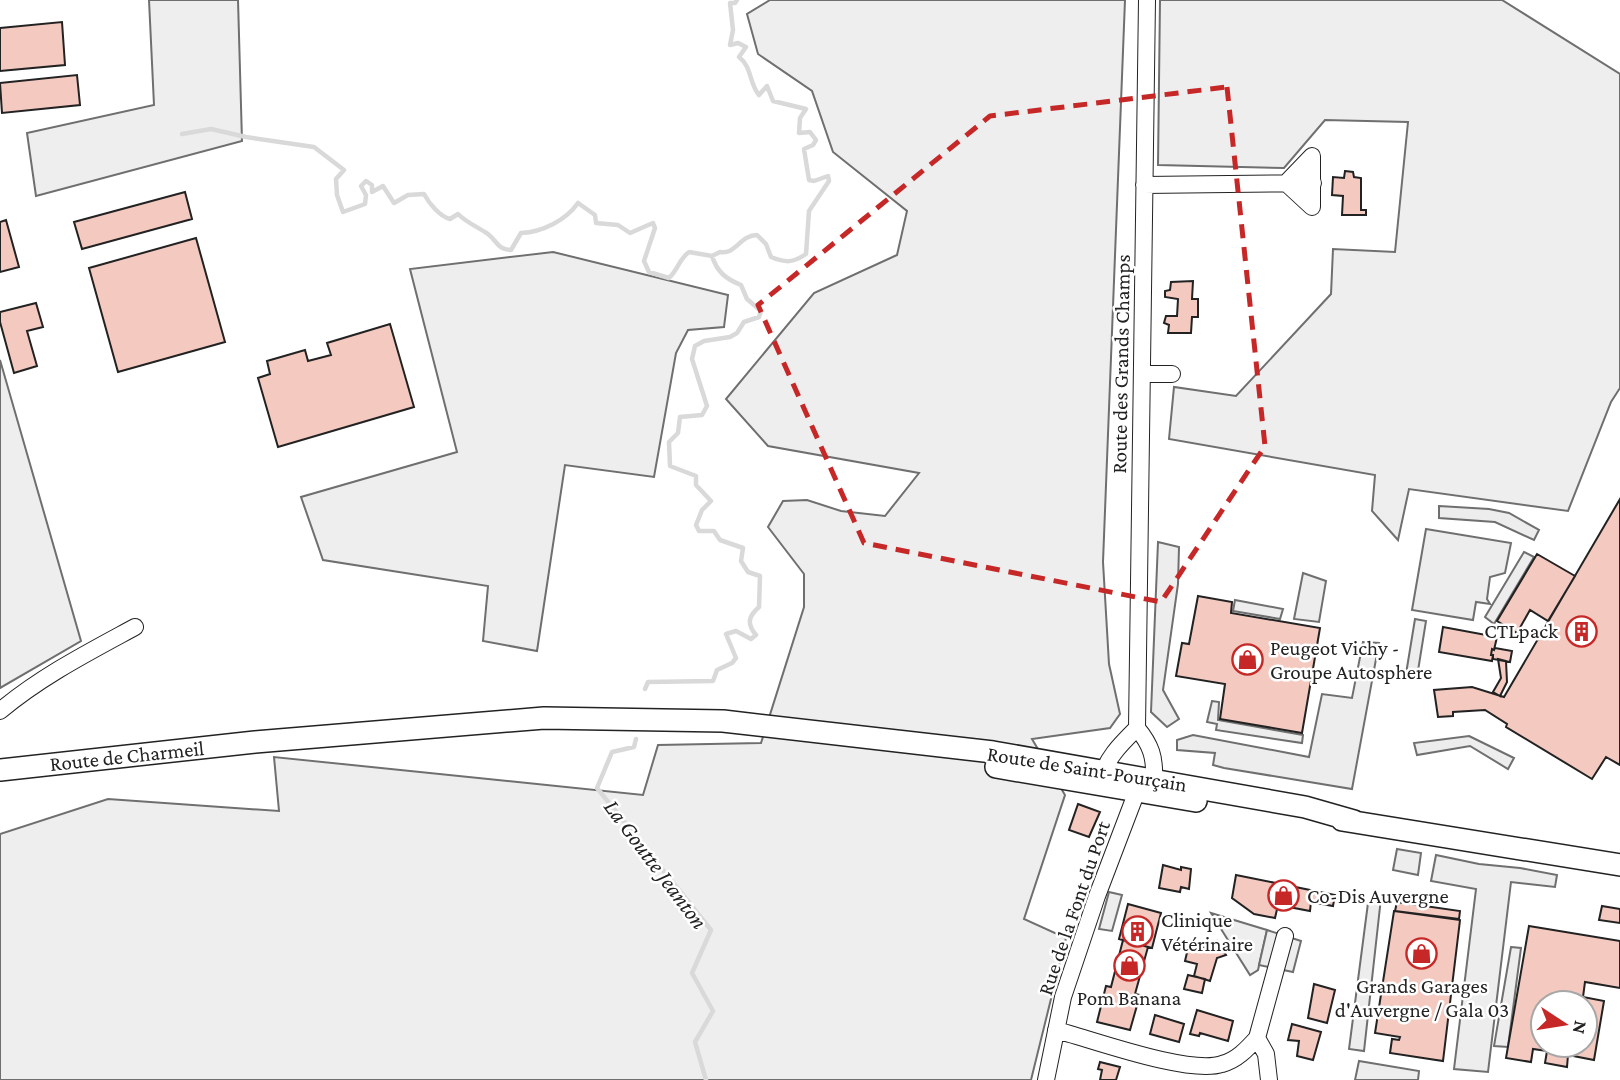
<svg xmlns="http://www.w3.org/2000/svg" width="1620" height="1080" font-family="'Crimson Pro',serif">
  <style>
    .green { fill: #eee; stroke: #6f6f6f; stroke-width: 2 }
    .parking { fill: #ededed; stroke: #6f6f6f; stroke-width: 2 }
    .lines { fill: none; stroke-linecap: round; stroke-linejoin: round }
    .stream { stroke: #d9d9d9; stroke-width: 4.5 }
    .building { fill: #f3c9c0; stroke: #222; stroke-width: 2; fill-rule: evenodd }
    .minor-casing { stroke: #222; stroke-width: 18 }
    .major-casing { stroke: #222; stroke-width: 24 }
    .minor { stroke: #fff; stroke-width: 16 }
    .major { stroke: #fff; stroke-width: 21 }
    .marked { fill: none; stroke: #c62828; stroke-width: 5; stroke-dasharray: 14 9; stroke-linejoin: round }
    .labels { text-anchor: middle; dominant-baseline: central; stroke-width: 5; stroke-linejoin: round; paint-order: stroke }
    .street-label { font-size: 21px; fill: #222; stroke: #fff }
    .poi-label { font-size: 21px; fill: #222; stroke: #fff; text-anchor: start }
    .water-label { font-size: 23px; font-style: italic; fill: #222; stroke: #fff }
  </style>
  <rect width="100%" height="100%" fill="#fff"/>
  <!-- green -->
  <path class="green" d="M149,0H238L242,141L36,196L27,133L154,105Z
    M770,0H1125L1103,562L1109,664L1120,714L1110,728L1032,739L1065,795L1024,919L1066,938L1031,1080H0V834L108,799L279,811L274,757L643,795L658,745L761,743L804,607V574L768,527L783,501L807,500L841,511L885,516L919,473L768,446L726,399L814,293L897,255L907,211L833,152L812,91L758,54L747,14Z
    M1160,0H1502L1620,74V388L1611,402L1568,511L1409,489L1398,540L1372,511L1375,475L1169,439L1174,387L1236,396L1331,294L1333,249L1395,252L1408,122L1325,120L1284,168L1158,165Z
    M553,252L728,295L724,327L688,330L676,353L654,477L565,465L537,651L483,641L488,586L323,560L301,497L457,452L410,269Z
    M0,360L81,641L0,688Z
    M1211,913L1267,930L1258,970L1250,975Z"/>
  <!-- parking -->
  <path class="parking" d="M1439,506L1489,509L1509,513L1539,530L1534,540L1495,522L1439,518Z
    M1426,529L1511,543L1505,573L1490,577L1487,599L1490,604L1476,602L1473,620L1412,610Z
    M1158,542L1179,547L1178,584L1163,690L1179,719L1167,727L1151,712Z
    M1524,552L1534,557L1494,624L1485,617Z
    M1303,573L1326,581L1319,622L1294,619Z
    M1235,600L1283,609L1280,619L1233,611Z
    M1415,619L1426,621L1417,677L1405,680Z
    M1363,642L1379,643L1352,789L1224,768L1213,765L1215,753L1177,750V740L1193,735L1309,757L1322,694L1352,698Z
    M1212,701L1219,702L1218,720L1303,735L1302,743L1216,730L1217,724L1207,722Z
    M1469,736L1514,758L1508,769L1470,746L1417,755L1414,743Z
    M1397,849L1421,853L1418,875L1393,870Z
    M1436,855L1479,864L1520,868L1557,875L1555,887L1511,882L1488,1072L1454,1069L1476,889L1431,881Z
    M1109,892L1122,895L1112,931L1099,929Z
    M1381,898L1364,1051L1349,1049L1368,903Z
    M1267,930L1301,941L1293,972L1259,965Z
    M1511,947L1521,948L1508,1047L1494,1046Z
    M1359,1061L1419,1071L1418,1080H1355Z"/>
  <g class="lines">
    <!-- stream -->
    <path class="stream" d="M182,134L211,129L246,137L314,147L344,170L336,179L337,195L343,212L365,204L366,195L361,186L366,181L372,185V192L383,186L394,203L408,195L424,194C429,203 439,216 450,219L458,214C467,223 478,227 488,234C497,241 498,250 511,250L521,233C543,232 566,220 578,203L595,215L596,223L618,225L630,233L653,223L655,228L644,261L649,272L669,278C678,270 679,259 689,252L712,256
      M712,256L720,252C736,255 740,235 757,235L766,244L771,257C786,263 793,263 806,254L809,211L829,181L828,176L814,181L809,180L804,149L813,145L816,140L810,132L799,133L800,118L806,109L773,101L767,86L759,95C749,83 752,67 739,57L746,47L738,43L730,45L733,30L730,3H735L737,0
      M645,689L648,682L713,681L717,670L732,663L736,658L726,634L736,631L751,639L756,635C746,623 749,616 759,607L760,576L748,572L741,561L743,548L720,540L714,531H699L696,525L702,510L711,501L696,485V476L670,466L669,442L678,433L680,417L702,415L707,406L692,359L695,346L704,341L730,337L737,333L744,322L759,317L761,311L747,299L741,285C726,279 717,272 712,256
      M636,739L634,747L612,752L597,788L711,930L692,973L713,1011L695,1042L706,1080"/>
  </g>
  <!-- building -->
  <path class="building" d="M62,22L65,65L0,71V28Z
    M77,75L80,105L2,113L0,83Z
    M1345,171L1353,172L1354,177L1361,178V210H1366V215H1342L1343,196L1332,195L1333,177L1344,178Z
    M185,192L192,219L82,249L74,222Z
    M6,220L19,267L0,272V222Z
    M196,238L225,342L118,372L89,268Z
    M1193,281L1192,299H1198V317H1192L1191,333H1168L1169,325L1164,323L1166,316H1177L1178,299L1165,297V291L1170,290L1171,282Z
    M36,303L43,327L27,331L37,366L14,373L0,322V312Z
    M390,324L414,407L278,447L258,378L270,374L267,361L305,350L308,361L331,355L327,343Z
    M1620,499V765L1606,757L1592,779L1506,727L1507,724L1485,710L1453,712V716L1438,717L1434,690L1472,687L1504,697Z
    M1537,554L1575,576L1548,621L1530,610L1517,633L1497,621Z
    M1198,596L1232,602L1231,613L1320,628L1302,733L1220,719L1225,684L1176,676L1182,643L1189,644Z
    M1443,627L1497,637L1494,650L1492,649L1491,655H1493L1492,661L1439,652Z
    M1495,648L1512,651L1510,662L1493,659V655H1491L1492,649L1494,650Z
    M1498,659L1506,661L1507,682L1500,696L1493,692L1501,678Z
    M1078,804L1100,812L1089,837L1069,830Z
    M1163,865L1181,870V867L1191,869L1189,889L1181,887L1180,892L1159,888Z
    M1236,875L1335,895L1333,906L1311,902L1310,911L1278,905L1275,918L1254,914L1232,898Z
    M1397,902L1460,911L1459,919L1395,911Z
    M1128,904L1161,913L1152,948L1119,939Z
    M1602,906L1620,909V923L1599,920Z
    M1394,911L1460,920L1443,1061L1390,1053L1392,1039L1399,1040L1400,1037L1375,1033Z
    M1529,926L1620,941V988L1585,982L1583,997L1604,1001L1594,1060L1568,1055L1567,1067L1545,1063L1547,1051L1533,1049L1531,1062L1506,1058ZM1543,1003H1585V1045H1543Z
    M1123,940L1148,947L1135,994L1140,995L1130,1030L1097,1022L1106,986L1111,987Z
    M1217,941L1226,955L1217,958L1210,981L1194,976L1197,964L1185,961L1189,944L1206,948Z
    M1188,975L1205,979L1202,993L1184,989Z
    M1314,984L1335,990L1327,1023L1308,1018Z
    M1197,1010L1233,1021L1228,1041L1200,1033L1199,1036L1190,1034Z
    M1155,1015L1184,1024L1179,1042L1150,1034Z
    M1292,1024L1321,1032L1313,1060L1297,1056L1299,1041L1288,1040Z
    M1100,1062L1120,1067L1116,1080H1100L1102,1070L1098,1069Z"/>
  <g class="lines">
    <defs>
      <path id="minor" d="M1312,156V207L1286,183Z
        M1144,185L1313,183
        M1142,374H1172
        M0,711C40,677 89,652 135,627
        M1101,779C1107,757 1121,744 1137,728
        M1056,1030C1094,1040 1189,1075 1222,1064C1237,1060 1247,1049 1257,1038
        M1046,1080L1063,997L1097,896L1137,791L1154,779C1155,757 1151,745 1137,728L1147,0
        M1269,1080L1266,1054L1257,1038L1285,936"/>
      <path id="major" d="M996,767L1196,801
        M0,770L255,742L544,718L723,721L993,752L1305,807L1354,821
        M1342,820L1620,865"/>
    </defs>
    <!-- minor casing -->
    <use href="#minor" class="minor-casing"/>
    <!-- major casing -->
    <use href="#major" class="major-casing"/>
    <!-- minor -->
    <use href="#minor" class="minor"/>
    <!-- major -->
    <use href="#major" class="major"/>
  </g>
  <!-- marked area -->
  <path class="marked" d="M1227,87L1265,446L1161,602L864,543L758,305L990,116Z"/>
  <!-- icons -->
  <defs>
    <symbol id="building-ring" viewBox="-11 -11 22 22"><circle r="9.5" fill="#fff" stroke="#c62828" stroke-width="1.5"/><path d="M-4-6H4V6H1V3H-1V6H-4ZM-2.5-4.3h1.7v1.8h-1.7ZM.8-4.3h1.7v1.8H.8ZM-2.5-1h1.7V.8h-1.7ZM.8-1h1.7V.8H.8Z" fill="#c62828"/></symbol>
    <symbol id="shop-ring" viewBox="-11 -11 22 22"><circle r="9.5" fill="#fff" stroke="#c62828" stroke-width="1.5"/><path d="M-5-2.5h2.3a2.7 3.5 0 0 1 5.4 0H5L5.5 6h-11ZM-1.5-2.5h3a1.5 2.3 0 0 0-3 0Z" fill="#c62828"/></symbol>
  </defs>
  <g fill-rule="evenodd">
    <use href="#building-ring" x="1564" y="614" width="35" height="35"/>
    <use href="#shop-ring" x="1230" y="642" width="35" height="35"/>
    <use href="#shop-ring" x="1266" y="878" width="35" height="35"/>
    <use href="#building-ring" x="1120" y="914" width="35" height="35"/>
    <use href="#shop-ring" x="1404" y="936" width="35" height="35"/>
    <use href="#shop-ring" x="1112" y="948" width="35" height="35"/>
  </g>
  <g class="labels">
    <!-- street labels -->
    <g class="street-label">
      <text transform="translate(1121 364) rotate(-89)">Route des Grands Champs</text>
      <text transform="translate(127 756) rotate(-6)">Route de Charmeil</text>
      <text transform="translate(1087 769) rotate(9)">Route de Saint-Pourçain</text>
      <text transform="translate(1074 908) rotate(-71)">Rue de la Font du Port</text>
    </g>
    <!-- poi labels -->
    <g class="poi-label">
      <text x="1558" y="631" text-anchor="end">CTLpack</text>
      <text x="1270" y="648">Peugeot Vichy -<tspan x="1270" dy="24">Groupe Autosphere</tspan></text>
      <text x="1307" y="896">Co-Dis Auvergne</text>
      <text x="1161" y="920">Clinique<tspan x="1161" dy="24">Vétérinaire</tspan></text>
      <text x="1422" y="986" text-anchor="middle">Grands Garages<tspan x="1422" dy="24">d'Auvergne / Gala 03</tspan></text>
      <text x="1129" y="998" text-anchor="middle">Pom Banana</text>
    </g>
    <!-- water labels -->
    <g class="water-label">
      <text transform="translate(656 864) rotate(53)">La Goutte Jeanton</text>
    </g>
  </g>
  <!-- north arrow -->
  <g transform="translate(1564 1024) rotate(102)"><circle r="33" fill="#ffffff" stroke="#a7a7a7" stroke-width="2"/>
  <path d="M0-5L12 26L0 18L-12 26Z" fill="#c62828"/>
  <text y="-10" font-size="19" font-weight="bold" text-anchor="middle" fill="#222222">N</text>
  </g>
</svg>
